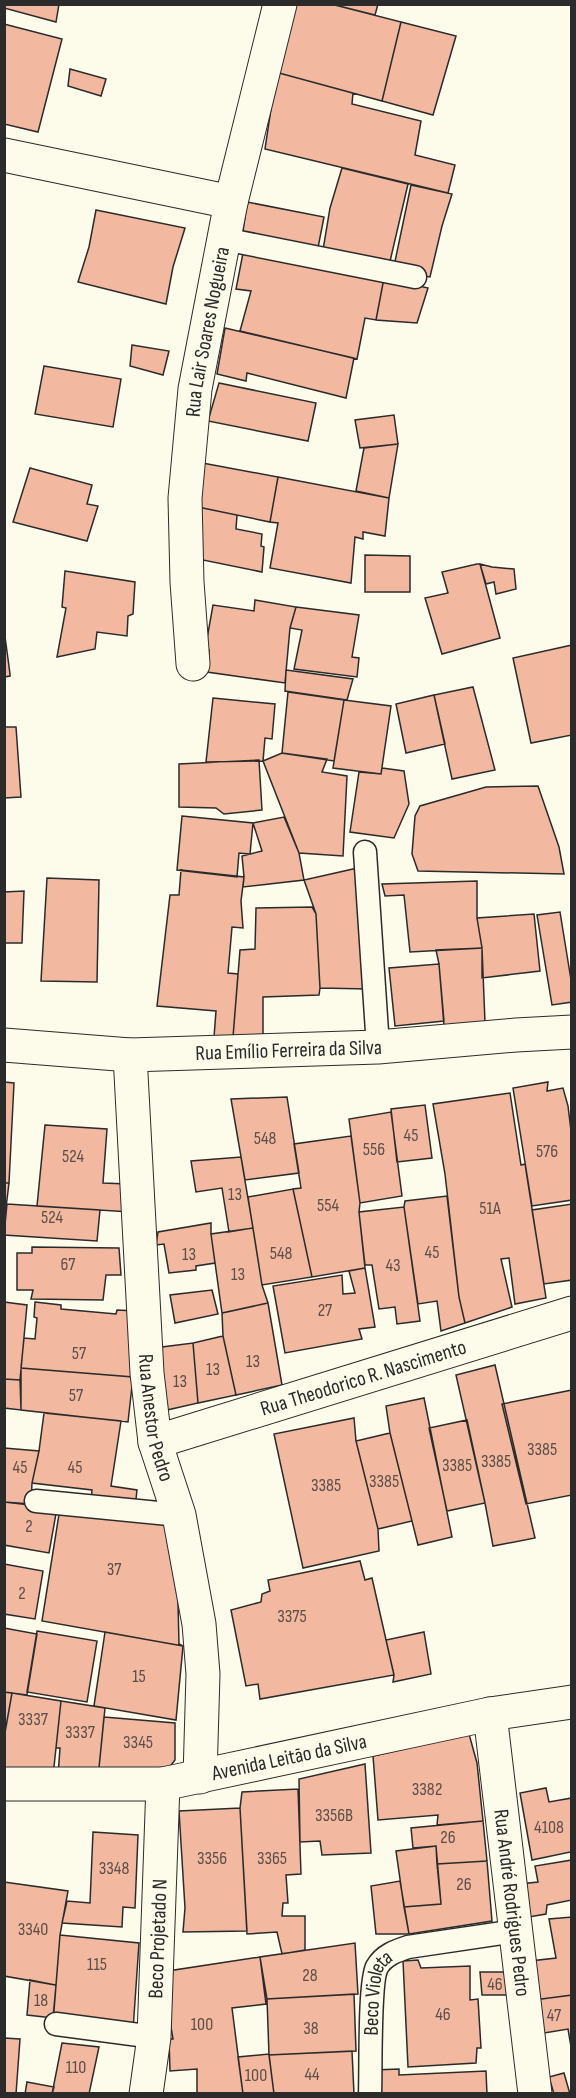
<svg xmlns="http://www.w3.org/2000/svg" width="576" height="2098" font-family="'Sofia Sans Condensed',sans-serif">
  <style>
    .building { fill: #f2b8a0; stroke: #2b2b2b; stroke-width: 1.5 }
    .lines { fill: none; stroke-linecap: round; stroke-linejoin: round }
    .lane-casing { stroke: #2b2b2b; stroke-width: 25 }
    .street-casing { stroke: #2b2b2b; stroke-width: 35 }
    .lane { stroke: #fdfbea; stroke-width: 22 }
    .street { stroke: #fdfbea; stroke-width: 33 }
    .labels { text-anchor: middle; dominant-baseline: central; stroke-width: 4.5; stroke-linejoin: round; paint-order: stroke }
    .number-label { font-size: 18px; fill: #5d4e48 }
    .street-label { font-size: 21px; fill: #2b2b2b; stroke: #fdfbea }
  </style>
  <rect width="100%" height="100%" fill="#fdfbea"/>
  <!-- building -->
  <path class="building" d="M4,4H59L56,22L4,8Z
    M296,4H331L401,22L382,101L279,73Z
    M331,4H378L375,15Z
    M401,22L456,36L433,115L382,101Z
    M4,24L62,39L38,132L4,124Z
    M70,69L106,79L101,96L68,86Z
    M279,73L353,93L352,104L421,121L415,155L455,165L448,193L265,149L275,82Z
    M342,168L408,184L388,270L322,256L330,208Z
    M411,185L452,194L442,226L430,277L393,271Z
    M247,202L324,217L317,253L242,239Z
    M96,210L185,228L173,267L166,304L78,282L89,247Z
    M244,248L384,278L376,320L365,318L357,359L240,331L251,291L236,289Z
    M384,278L428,288L417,323L376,320Z
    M225,328L354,358L346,398L247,373L246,381L217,374Z
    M132,345L169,351L163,375L130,366Z
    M44,366L121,379L113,427L35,414Z
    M219,383L316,403L308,441L208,421Z
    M394,415L398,444L360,448L355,420Z
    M398,444L389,498L356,491L364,448Z
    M197,462L278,477L270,522L193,506Z
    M30,468L92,485L87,504L98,506L87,541L13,522Z
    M278,477L389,498L385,536L363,532V539L355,537L351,583L270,568L278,523L270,522Z
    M193,506L237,515L236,529L262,534L261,546L264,547L262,572L188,557Z
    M365,555L410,556V592H365Z
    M477,564H480L500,638L442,654L425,598L448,593L442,572Z
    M480,564L492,567L514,569L516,589L496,594L494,582L486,584Z
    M65,571L135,582L133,614L128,616L127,636L97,632L95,649L57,657L66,608L62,607Z
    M255,600L296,607L290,628L285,683L207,672L209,650H205L213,605L254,611Z
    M296,607L359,615L352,657L359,658L357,677L294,669L302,630L290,628Z
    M4,629L10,674V676L4,677Z
    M572,645V735L531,743L513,658Z
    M286,670L353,679L347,700L285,691Z
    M473,687L495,770L452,779L434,695Z
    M288,692L344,700L334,761L282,753Z
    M434,695L445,744L406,753L396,704Z
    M213,698L275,704L272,739L265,738L263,761L206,762Z
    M344,700L391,706L381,774L333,768Z
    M4,727H16L21,797L4,798Z
    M282,753L327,759L322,772L347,776L343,856L299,853L263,761Z
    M259,760L262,810L224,814L216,808L179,807V764Z
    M382,768L404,771L409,804L394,838L350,832L359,772L381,774Z
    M538,786L559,847L564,874L418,871L412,854L415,816L420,806L486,787Z
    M182,816L253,823L250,854L239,853L237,877L177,870Z
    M284,817L299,853L304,880L243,887L244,877L242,856L262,851L253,823Z
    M362,867L368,989L320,988L316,914L304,880Z
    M181,870L244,877L241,901L243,928L232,927L228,973L238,974L233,1037H214L216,1011L157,1006L170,895H179Z
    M47,878L99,880L97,982L41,981Z
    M477,881V918L482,948L410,952L404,895L385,896L382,884Z
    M24,891L22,943H4V892Z
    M312,907L316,914L320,988L319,995L263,997V1036L233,1037L240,950L255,949L256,908Z
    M560,912L572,986V1002L552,1005L537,915Z
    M534,914L540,971L482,978V948L477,918Z
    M482,948L485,1022L444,1026L439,964L436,950Z
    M439,964L444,1021L395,1026L389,968Z
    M4,1082L14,1083L9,1183H4Z
    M548,1082L547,1091L563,1088L568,1106L572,1139V1200L532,1206L513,1088Z
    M510,1093L521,1165L525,1164L546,1298L515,1304L509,1258L501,1259L512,1307L465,1323L459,1297L445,1174L433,1104Z
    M287,1097L299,1173L245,1180L231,1099Z
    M425,1105L432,1158L397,1162L391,1109Z
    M391,1112L402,1196L360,1203L349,1119Z
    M45,1125L107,1129L103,1183L128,1184L130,1212L37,1206Z
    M351,1136L360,1203L359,1212L365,1268L312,1277L293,1189L301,1188L294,1144Z
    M241,1157L253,1228L229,1232L222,1188L196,1192L191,1161Z
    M4,1183H9L4,1224Z
    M293,1189L312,1277L262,1285L248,1197Z
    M447,1196L459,1297L465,1323L441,1331L437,1301L418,1304L404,1207L405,1201Z
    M7,1204L100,1210L97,1241L4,1235Z
    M572,1204V1280L544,1284L532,1210Z
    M404,1207L420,1321L397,1324L395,1307L379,1309L372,1265H365L359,1212Z
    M211,1223V1234L215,1263L196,1266V1270L169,1273L164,1244L156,1245L158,1232Z
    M253,1228L262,1285L268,1303L222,1313L211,1234Z
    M32,1247L119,1248L121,1275H106L103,1300L31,1299L33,1290H17V1253H32Z
    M365,1268L375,1327L359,1329L362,1339L285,1353L273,1286L342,1275L343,1294L355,1293L349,1271Z
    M212,1290L218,1314L175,1323L170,1295Z
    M4,1302L27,1305L20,1380L4,1379Z
    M35,1302L61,1305V1309L116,1314L117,1310L136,1311L133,1377L21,1368L24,1338L35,1339L37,1318L34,1317Z
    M268,1303L282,1385L236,1395L223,1336L222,1313Z
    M223,1336L236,1395L198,1403L193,1343Z
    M193,1343L198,1403L167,1410L161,1358L162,1347Z
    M495,1365L535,1538L493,1546L485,1503L456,1375Z
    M21,1368L133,1377L128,1422L21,1410Z
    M4,1379L20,1380L21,1410L4,1408Z
    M572,1390V1495L526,1504L502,1404Z
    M424,1398L452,1537L418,1545L390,1433L386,1406Z
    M44,1413L121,1421L111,1486L137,1490L135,1508L91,1503L92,1490L32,1483L39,1451Z
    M354,1418L356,1441L378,1529L379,1551L303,1568L274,1434Z
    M467,1420L485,1503L447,1511L429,1428Z
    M390,1433L412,1521L378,1529L356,1441Z
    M4,1448L39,1451L32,1483L31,1504L4,1502Z
    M4,1502L57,1508L49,1553L4,1545Z
    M60,1508L176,1518L179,1644L183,1646L42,1621Z
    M360,1561L365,1580L372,1578L394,1675L260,1699L258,1684L246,1686L231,1610L261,1602L262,1594L270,1591L268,1580Z
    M4,1564L43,1571L35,1619L4,1614Z
    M4,1628L37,1634L27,1695L4,1692Z
    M37,1631L97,1641L87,1702L27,1692Z
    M105,1632L183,1646L176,1720L94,1706Z
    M424,1632L431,1674L393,1682L394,1675L386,1640Z
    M4,1692L12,1693L4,1738Z
    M12,1693L61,1701L53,1776L4,1773V1738Z
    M61,1701L105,1708L98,1778L58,1776L60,1748H56Z
    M104,1717L175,1723V1760L159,1781L98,1778Z
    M469,1734L477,1763L483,1821L437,1825L438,1815L378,1820L373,1756Z
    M365,1764L371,1853L322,1855L320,1841L300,1842L299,1779Z
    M546,1788L549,1802L572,1798V1855L570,1852L532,1860L520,1793Z
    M298,1789L301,1874L286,1875L288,1903H283L282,1916H305V1950L282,1954L277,1932L247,1934L240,1808L242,1792Z
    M240,1808L247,1931L183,1932L185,1908L179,1811Z
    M483,1821L487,1861L437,1864L436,1846L413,1848L411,1828Z
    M93,1832L138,1835L135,1908L123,1907L122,1927L62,1923L67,1901L90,1903Z
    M436,1846L441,1904L404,1907L396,1851Z
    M572,1860V1900L547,1905L546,1914L523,1918L519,1884L538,1882L535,1866Z
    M487,1861L492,1921L409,1934L404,1907L441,1904L437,1864Z
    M400,1881L409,1934H376L371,1886Z
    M4,1882L68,1891L60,1935L56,1985L4,1976Z
    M572,1917V1995L534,2000L530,1961L556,1958L549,1919Z
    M60,1935L139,1943L133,2030L53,2023Z
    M355,1943L358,1994L267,1999L260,1957Z
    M260,1957L266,2004L232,2008L243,2094H197V2069L170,2071L169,2039H173L168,2010V1971Z
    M418,1960L421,1968L470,1966V2000L478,1999L481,2048H477L476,2063L408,2067L403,1961Z
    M480,1972H511L508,1995H482Z
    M30,1980L56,1985L53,2018L27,2015Z
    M354,1994L356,2051L269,2055L267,1999Z
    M572,1995V2053L568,2029L538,2034L534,2000Z
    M4,2038L20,2039L16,2094H4Z
    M62,2043L99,2047L89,2094H52Z
    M352,2051L354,2094H274L269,2055Z
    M269,2054L274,2094H243L238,2057Z
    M399,2069V2075L486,2071L487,2094H373V2070Z
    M564,2073L570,2094H554L549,2077Z
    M27,2082L54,2087L52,2094H25Z"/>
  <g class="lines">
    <defs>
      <g id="lane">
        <path d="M224,239L415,277"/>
        <path d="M365,852L378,1047"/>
        <path d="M36,1501L179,1515"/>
        <path d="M56,2024L154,2037"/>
        <path id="s1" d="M370,2094C371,2070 369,1982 377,1967C384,1955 396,1951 408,1947L516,1931"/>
      </g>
      <g id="street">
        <path d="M4,155L231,202"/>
        <path id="s2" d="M193,664L187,582L185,498L195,389L231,202L280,4"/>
        <path id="s3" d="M4,1045L130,1055L378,1047L516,1035L572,1032"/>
        <path id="s4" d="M130,1055L147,1373L155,1442L179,1515L199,1624L203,1674L200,1777"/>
        <path id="s5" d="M155,1442L572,1313"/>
        <path id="s6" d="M490,1714L535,2094"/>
        <path id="s7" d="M4,1784H163L490,1714L572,1702"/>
        <path id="s8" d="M146,2094L154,2037L163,1784"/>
      </g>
    </defs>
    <!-- lane casing -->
    <use href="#lane" class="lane-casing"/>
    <!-- street casing -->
    <use href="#street" class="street-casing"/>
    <!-- lane -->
    <use href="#lane" class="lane"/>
    <!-- street -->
    <use href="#street" class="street"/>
  </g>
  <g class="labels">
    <!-- number labels -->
    <g class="number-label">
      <text x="411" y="1135">45</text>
      <text x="265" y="1138">548</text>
      <text x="374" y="1149">556</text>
      <text x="547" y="1151">576</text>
      <text x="73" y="1156">524</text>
      <text x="235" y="1194">13</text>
      <text x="328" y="1205">554</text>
      <text x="490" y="1208">51A</text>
      <text x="52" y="1217">524</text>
      <text x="432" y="1252">45</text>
      <text x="281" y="1253">548</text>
      <text x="189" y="1254">13</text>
      <text x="68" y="1264">67</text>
      <text x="393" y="1265">43</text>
      <text x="238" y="1274">13</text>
      <text x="325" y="1310">27</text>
      <text x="79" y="1353">57</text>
      <text x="253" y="1361">13</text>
      <text x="213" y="1369">13</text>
      <text x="180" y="1381">13</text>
      <text x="76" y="1395">57</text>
      <text x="542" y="1449">3385</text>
      <text x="496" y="1461">3385</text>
      <text x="457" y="1465">3385</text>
      <text x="20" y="1467">45</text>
      <text x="75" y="1467">45</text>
      <text x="384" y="1481">3385</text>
      <text x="326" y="1485">3385</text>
      <text x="29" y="1526">2</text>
      <text x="114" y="1569">37</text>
      <text x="22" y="1593">2</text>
      <text x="292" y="1616">3375</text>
      <text x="139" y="1676">15</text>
      <text x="33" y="1719">3337</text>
      <text x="80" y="1732">3337</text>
      <text x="138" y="1742">3345</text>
      <text x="427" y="1789">3382</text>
      <text x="334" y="1815">3356B</text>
      <text x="549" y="1827">4108</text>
      <text x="448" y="1837">26</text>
      <text x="212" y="1858">3356</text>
      <text x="272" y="1858">3365</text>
      <text x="114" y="1868">3348</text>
      <text x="464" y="1884">26</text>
      <text x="33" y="1929">3340</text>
      <text x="97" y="1964">115</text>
      <text x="310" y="1975">28</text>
      <text x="495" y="1984">46</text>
      <text x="41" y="2000">18</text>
      <text x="443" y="2014">46</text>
      <text x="554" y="2015">47</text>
      <text x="202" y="2024">100</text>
      <text x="311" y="2028">38</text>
      <text x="76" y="2067">110</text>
      <text x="312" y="2074">44</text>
      <text x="256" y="2075">100</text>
    </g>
    <!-- street labels -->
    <g class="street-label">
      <text stroke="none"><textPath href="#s2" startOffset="334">Rua Lair Soares Nogueira</textPath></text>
      <text stroke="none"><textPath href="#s3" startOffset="285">Rua Emílio Ferreira da Silva</textPath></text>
      <text stroke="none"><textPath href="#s5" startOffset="218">Rua Theodorico R. Nascimento</textPath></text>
      <text stroke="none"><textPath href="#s4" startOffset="364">Rua Anestor Pedro</textPath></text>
      <text stroke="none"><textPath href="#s7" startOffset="288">Avenida Leitão da Silva</textPath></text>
      <text stroke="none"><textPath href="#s6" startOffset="190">Rua André Rodrigues Pedro</textPath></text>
      <text stroke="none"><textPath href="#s8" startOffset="156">Beco Projetado N</textPath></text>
      <text stroke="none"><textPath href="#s1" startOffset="102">Beco Violeta</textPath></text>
    </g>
  </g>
  <!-- border -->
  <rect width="576" height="2098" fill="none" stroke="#2b2b2b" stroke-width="12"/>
</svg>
